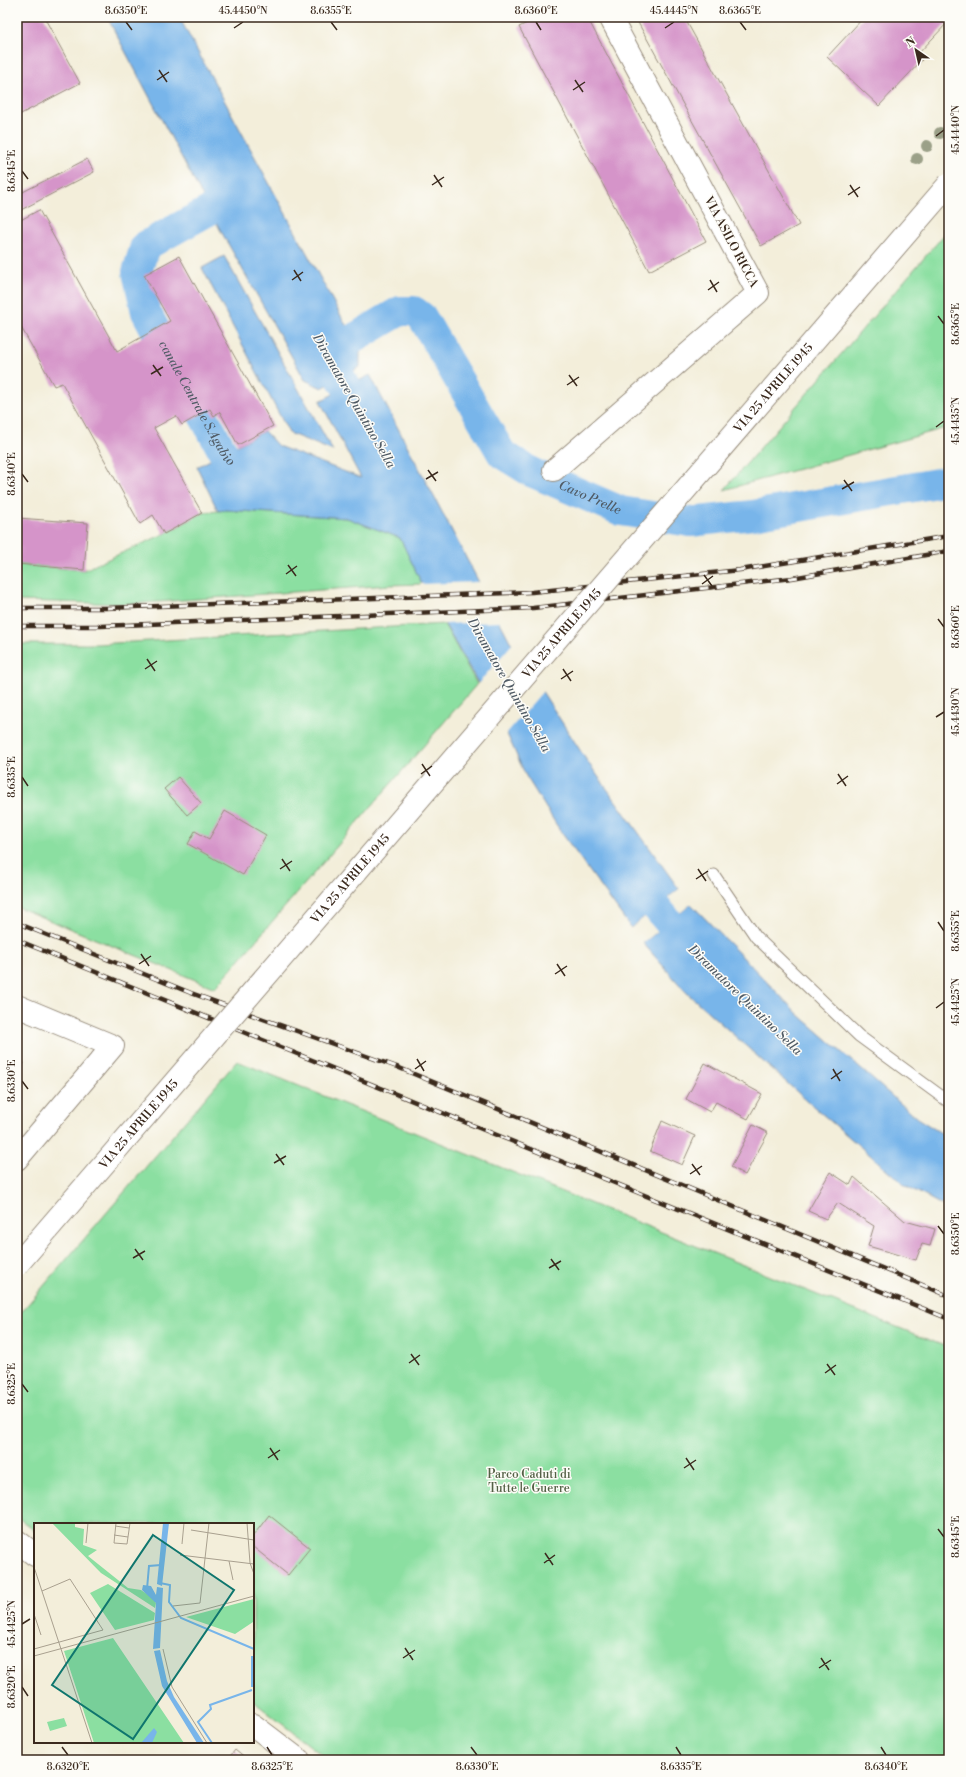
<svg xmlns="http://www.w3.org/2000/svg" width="966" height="1777" font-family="'Libre Bodoni',serif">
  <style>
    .green { fill: #8bdfa1; stroke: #638460 }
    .water { fill: #78b5ea; stroke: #5a7084 }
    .pier { fill: #f3eeda }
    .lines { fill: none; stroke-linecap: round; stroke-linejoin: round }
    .canal { stroke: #78b5ea; stroke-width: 30 }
    .building { fill: #d594c9 }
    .service-casing { stroke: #978c7c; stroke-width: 13 }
    .minor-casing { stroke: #978c7c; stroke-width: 24 }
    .service { stroke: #fff; stroke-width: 11 }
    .minor { stroke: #fff; stroke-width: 22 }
    .rail-casing { stroke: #3b2a1e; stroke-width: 4.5 }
    .rail { stroke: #fdfcf7; stroke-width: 3; stroke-dasharray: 9; stroke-linecap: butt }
    .tertiary-bridge-casing { stroke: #978c7c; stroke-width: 24; stroke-linecap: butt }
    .tertiary-bridge { stroke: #fff; stroke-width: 22 }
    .tree { fill: #9ba088 }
    .ticks { fill: none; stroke: #3b2a1e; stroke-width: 1.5 }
    .labels { text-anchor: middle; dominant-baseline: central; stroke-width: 3; stroke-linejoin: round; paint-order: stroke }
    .street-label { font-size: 12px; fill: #3b2a1e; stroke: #fdfcf7 }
    .park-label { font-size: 12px; fill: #536045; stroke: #fdfcf7 }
    .water-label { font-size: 13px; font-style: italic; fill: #505b65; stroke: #fdfcf7 }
    .inset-river { fill: none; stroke: #78b5ea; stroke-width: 2 }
    .inset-road { fill: none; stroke: #a9a08f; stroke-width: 1 }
    .view { fill: #0f766e; fill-opacity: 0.15; stroke: #0f766e; stroke-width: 2 }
    .inset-edge { fill: none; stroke: #3b2a1e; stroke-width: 2 }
    .neatline { fill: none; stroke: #3b2a1e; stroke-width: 1.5 }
    .ticks-label { font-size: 10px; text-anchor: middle; fill: #3b2a1e }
  </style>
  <rect width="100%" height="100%" fill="#fdfcf7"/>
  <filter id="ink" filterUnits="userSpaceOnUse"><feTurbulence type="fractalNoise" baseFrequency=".025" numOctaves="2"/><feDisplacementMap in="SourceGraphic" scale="8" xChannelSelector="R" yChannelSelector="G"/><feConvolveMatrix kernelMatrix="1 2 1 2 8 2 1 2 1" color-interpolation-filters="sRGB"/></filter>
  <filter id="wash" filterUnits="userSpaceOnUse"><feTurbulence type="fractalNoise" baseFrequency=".012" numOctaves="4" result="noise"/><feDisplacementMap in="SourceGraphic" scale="16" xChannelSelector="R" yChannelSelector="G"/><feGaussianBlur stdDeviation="0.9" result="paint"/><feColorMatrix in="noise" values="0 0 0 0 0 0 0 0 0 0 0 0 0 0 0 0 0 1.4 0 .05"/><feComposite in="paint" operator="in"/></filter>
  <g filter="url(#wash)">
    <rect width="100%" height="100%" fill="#f3eeda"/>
    <!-- green -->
    <path class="green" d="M949,229V427L724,490Z
      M226,510L347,518L400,538L422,584L390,585L129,604L17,601V564L84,570L164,534L202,513Z
      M444,624L477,684L215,988L17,907V644H97Z
      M237,1061L949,1348V1760H328L253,1701V1524H35V1531L17,1517V1317Z"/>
    <!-- water -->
    <path class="water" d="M107,17H179L360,351V367L322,388L305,380L222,233Z
      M224,256L333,451L289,433L202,268Z
      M370,375L512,645L587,761L679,889L631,928L561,832L526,776L507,734L422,584L400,538L347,518L226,510L218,511L197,467L264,431L278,446L361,478L320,401Z
      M691,904L798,1014L917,1118L949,1138V1209L905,1185L806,1100L686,992L643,943Z"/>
    <!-- pier -->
    <path class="pier" d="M478,582H480L502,622L442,624L420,584Z
      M513,643L543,691L505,735L476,686Z
      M679,889L680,891L632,929L631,928Z
      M690,902L691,904L643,943L642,941Z"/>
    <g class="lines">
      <!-- canal -->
      <g class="canal">
        <path id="s1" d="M239,194L145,246L137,272L146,312L155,329L226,457L252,481"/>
        <path d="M320,343L367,422"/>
        <path id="s2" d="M326,355L400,311H414L422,317L502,454L531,472L621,511L690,522L753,515L949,481"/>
        <path d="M632,873L656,907L695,953"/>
      </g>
    </g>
    <g id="blocks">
      <!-- building -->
      <path class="building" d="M17,17H44L80,83L17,116Z
        M535,17H587L706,241L649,271L519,27L535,19Z
        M635,17H684L799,225L761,246Z
        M864,17H949V21L917,55L922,60L879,106L827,57Z
        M87,159L94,172L17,212V195Z
        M39,210L117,351L170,321L144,275L179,256L273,426L238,445L220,412L214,416L210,409L182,425L176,416L154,428L202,513L164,534L153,515L140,524L62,383L54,386L17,320V222Z
        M17,518L88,523L84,570L17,564Z
        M178,777L201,803L187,815L164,789Z
        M225,811L266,835L243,875L188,844L195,831L209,839Z
        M17,1060L24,1063L17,1077Z
        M705,1063L762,1094L748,1119L716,1102L710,1112L686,1099Z
        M662,1121L695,1136L682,1165L650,1151Z
        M753,1125L768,1133L745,1175L731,1167Z
        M830,1172L850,1185L854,1177L905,1221L935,1229L930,1246L922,1244L916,1260L868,1246L874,1226L838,1203L826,1219L808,1211Z
        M269,1515L310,1548L288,1575L253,1547V1536Z
        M235,1750L247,1760H227Z"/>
    </g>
  </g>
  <g filter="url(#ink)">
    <use href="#blocks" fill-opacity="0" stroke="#978c7c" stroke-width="1"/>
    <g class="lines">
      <defs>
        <path id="service" d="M714,875L756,937L859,1036L949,1102"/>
        <path id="minor" d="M554,470L758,293L610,17
          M17,1006L113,1046L17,1159
          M17,1541L35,1555
          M253,1725L299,1760"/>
      </defs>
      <!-- service casing -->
      <use href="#service" class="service-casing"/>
      <!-- minor casing -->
      <use href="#minor" class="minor-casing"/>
      <!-- service -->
      <use href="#service" class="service"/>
      <!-- minor -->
      <use href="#minor" class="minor"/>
      <defs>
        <path id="rail" d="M17,608H106L532,592L740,570L949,536
          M17,626H101L533,608L792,578L949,551
          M17,923L191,993L397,1067L949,1296
          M17,940L949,1319"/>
      </defs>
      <!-- rail casing -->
      <use href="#rail" class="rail-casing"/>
      <!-- rail -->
      <use href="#rail" class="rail"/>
      <defs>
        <g id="tertiary-bridge">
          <path id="s3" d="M17,1265L949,184"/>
        </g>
      </defs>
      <!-- tertiary-bridge casing -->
      <use href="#tertiary-bridge" class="tertiary-bridge-casing"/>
      <!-- tertiary-bridge -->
      <use href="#tertiary-bridge" class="tertiary-bridge"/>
    </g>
    <!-- trees -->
    <g class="tree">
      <circle cx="940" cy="133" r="6"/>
      <circle cx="927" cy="146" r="6"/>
      <circle cx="917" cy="159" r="6"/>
    </g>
  </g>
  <!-- ticks -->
  <path class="ticks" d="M126,22L132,30M331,22L337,30M536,22L541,30M740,22L746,30M234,28L243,22M665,28L674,22M159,70L167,82M157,80L169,72M575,80L583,92M573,90L585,82M936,136L944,130M22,171L28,179M434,175L442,187M432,185L444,177M850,185L858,197M848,195L860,187M294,270L301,281M292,280L303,272M710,280L717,292M708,290L719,282M938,316L944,324M153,365L161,376M151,374L163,367M569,375L577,386M567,385L579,377M936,427L944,421M428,470L436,481M22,474L28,482M426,479L438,472M844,480L852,491M842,489L854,482M288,565L296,576M286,574L297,566M704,575L712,586M702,584L713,576M938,619L944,627M147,659L155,671M145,669L157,661M563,669L571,681M561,679L573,671M936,717L944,712M422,764L430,776M421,774L432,766M838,774L846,786M22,777L28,786M837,784L848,776M282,859L290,871M280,869L292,861M698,869L706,881M696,879L708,871M938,922L944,931M141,954L149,966M139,964L151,956M557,964L565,976M555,974L567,966M936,1008L944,1002M417,1059L424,1071M415,1069L426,1061M833,1069L840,1081M831,1079L842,1071M22,1081L28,1089M276,1154L284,1165M274,1163L286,1156M692,1164L700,1175M690,1174L702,1166M938,1226L944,1234M135,1249L143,1260M133,1258L145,1251M551,1259L559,1270M549,1268L561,1261M411,1354L419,1365M409,1363L420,1355M827,1364L835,1375M825,1373L836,1365M22,1384L28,1392M270,1448L278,1460M268,1458L280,1450M686,1458L694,1470M684,1468L696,1460M938,1529L944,1537M545,1553L553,1565M544,1563L555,1555M22,1624L30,1619M405,1648L413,1660M403,1658L415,1650M821,1658L829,1670M819,1668L831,1660M22,1687L28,1696M62,1747L68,1755M267,1747L272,1755M471,1747L477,1755M676,1747L681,1755M881,1747L886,1755"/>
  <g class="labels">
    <!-- street labels -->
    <g class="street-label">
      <text transform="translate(731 242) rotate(62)">VIA ASILO RICCA</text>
      <text stroke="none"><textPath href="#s3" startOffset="1158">VIA 25 APRILE 1945</textPath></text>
      <text stroke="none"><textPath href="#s3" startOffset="834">VIA 25 APRILE 1945</textPath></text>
      <text stroke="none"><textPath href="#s3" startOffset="510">VIA 25 APRILE 1945</textPath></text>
      <text stroke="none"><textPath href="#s3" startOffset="186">VIA 25 APRILE 1945</textPath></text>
    </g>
    <!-- park labels -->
    <g class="park-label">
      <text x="529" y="1474">Parco Caduti di<tspan x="529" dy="14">Tutte le Guerre</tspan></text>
    </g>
    <!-- water labels -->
    <g class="water-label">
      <text transform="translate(354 401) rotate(60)">Diramatore Quintino Sella</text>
      <text stroke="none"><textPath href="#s1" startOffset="280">canale Centrale S.Agabio</textPath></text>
      <text stroke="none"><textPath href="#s2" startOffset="367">Cavo Prelle</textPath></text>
      <text transform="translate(509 685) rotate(60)">Diramatore Quintino Sella</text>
      <text transform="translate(745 1000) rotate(44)">Diramatore Quintino Sella</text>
    </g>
  </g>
  <!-- overview -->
  <g transform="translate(34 1523)">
    <rect width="220" height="220" fill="#f3eeda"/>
    <path d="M18,0H41V4L50,6L49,22L63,27L54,33L94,65L107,67L119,75L122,80L121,85L67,50ZM74,61L121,90L120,97L81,107L56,70ZM220,76L219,99L201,111L152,94ZM79,115L150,220H60L30,128ZM30,195L33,203L16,208L13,199Z" fill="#8bdfa1"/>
    <path d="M129,0H135L128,63L123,61ZM109,62L117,63L122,72L123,64L129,65L126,125L119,126L122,80L108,67ZM126,127L133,158L140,174L170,220H163L128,163L120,128ZM120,205L123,209L118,220H107Z" fill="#78b5ea"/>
    <path class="inset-river" d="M126,60L136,62L135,79L147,95L220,126M113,66L115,43L127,42M218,164V133M178,220L164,199L177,186L176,182L218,167"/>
    <path class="inset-road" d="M82,0L80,20L93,21L96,0M213,0L216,40L220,51M81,3L95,5M157,7L220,17M80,12L94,14M52,20L54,0M148,21L150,0M146,32L220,41M195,38L199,57M0,44L58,220M139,83L166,80L175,0M0,91L7,112M0,126L69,107L36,56L8,68M129,126L138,164L173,220M0,133L220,73"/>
    <path class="view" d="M119,12L200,67L99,216L18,162Z"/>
    <rect width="220" height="220" class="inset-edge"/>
  </g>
  <!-- margin -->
  <rect width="966" height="1777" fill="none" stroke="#fdfcf7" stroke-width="44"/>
  <!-- north arrow -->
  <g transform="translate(916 50) rotate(326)" stroke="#fdfcf7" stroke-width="3" paint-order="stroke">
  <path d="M0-3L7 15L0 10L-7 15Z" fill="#3b2a1e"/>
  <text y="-6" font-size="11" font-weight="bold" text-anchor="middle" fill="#3b2a1e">N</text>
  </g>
  <rect x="22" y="22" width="922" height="1733" class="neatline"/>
  <g class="ticks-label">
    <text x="126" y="14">8.6350°E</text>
    <text x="243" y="14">45.4450°N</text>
    <text x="331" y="14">8.6355°E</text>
    <text x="536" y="14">8.6360°E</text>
    <text x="674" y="14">45.4445°N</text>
    <text x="740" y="14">8.6365°E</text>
    <text transform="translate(955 130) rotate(-90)" y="4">45.4440°N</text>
    <text transform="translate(11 171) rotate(-90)" y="4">8.6345°E</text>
    <text transform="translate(955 324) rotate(-90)" y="4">8.6365°E</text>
    <text transform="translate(955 421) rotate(-90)" y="4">45.4435°N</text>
    <text transform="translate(11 474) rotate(-90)" y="4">8.6340°E</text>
    <text transform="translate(955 627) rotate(-90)" y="4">8.6360°E</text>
    <text transform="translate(955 712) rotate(-90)" y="4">45.4430°N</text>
    <text transform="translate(11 777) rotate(-90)" y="4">8.6335°E</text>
    <text transform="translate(955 931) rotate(-90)" y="4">8.6355°E</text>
    <text transform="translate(955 1002) rotate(-90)" y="4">45.4425°N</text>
    <text transform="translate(11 1081) rotate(-90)" y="4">8.6330°E</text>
    <text transform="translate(955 1234) rotate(-90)" y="4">8.6350°E</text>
    <text transform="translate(11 1384) rotate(-90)" y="4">8.6325°E</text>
    <text transform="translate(955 1537) rotate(-90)" y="4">8.6345°E</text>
    <text transform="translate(11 1624) rotate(-90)" y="4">45.4425°N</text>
    <text transform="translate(11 1687) rotate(-90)" y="4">8.6320°E</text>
    <text x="68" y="1770">8.6320°E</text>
    <text x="272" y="1770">8.6325°E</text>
    <text x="477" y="1770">8.6330°E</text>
    <text x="681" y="1770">8.6335°E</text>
    <text x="886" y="1770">8.6340°E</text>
  </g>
</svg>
